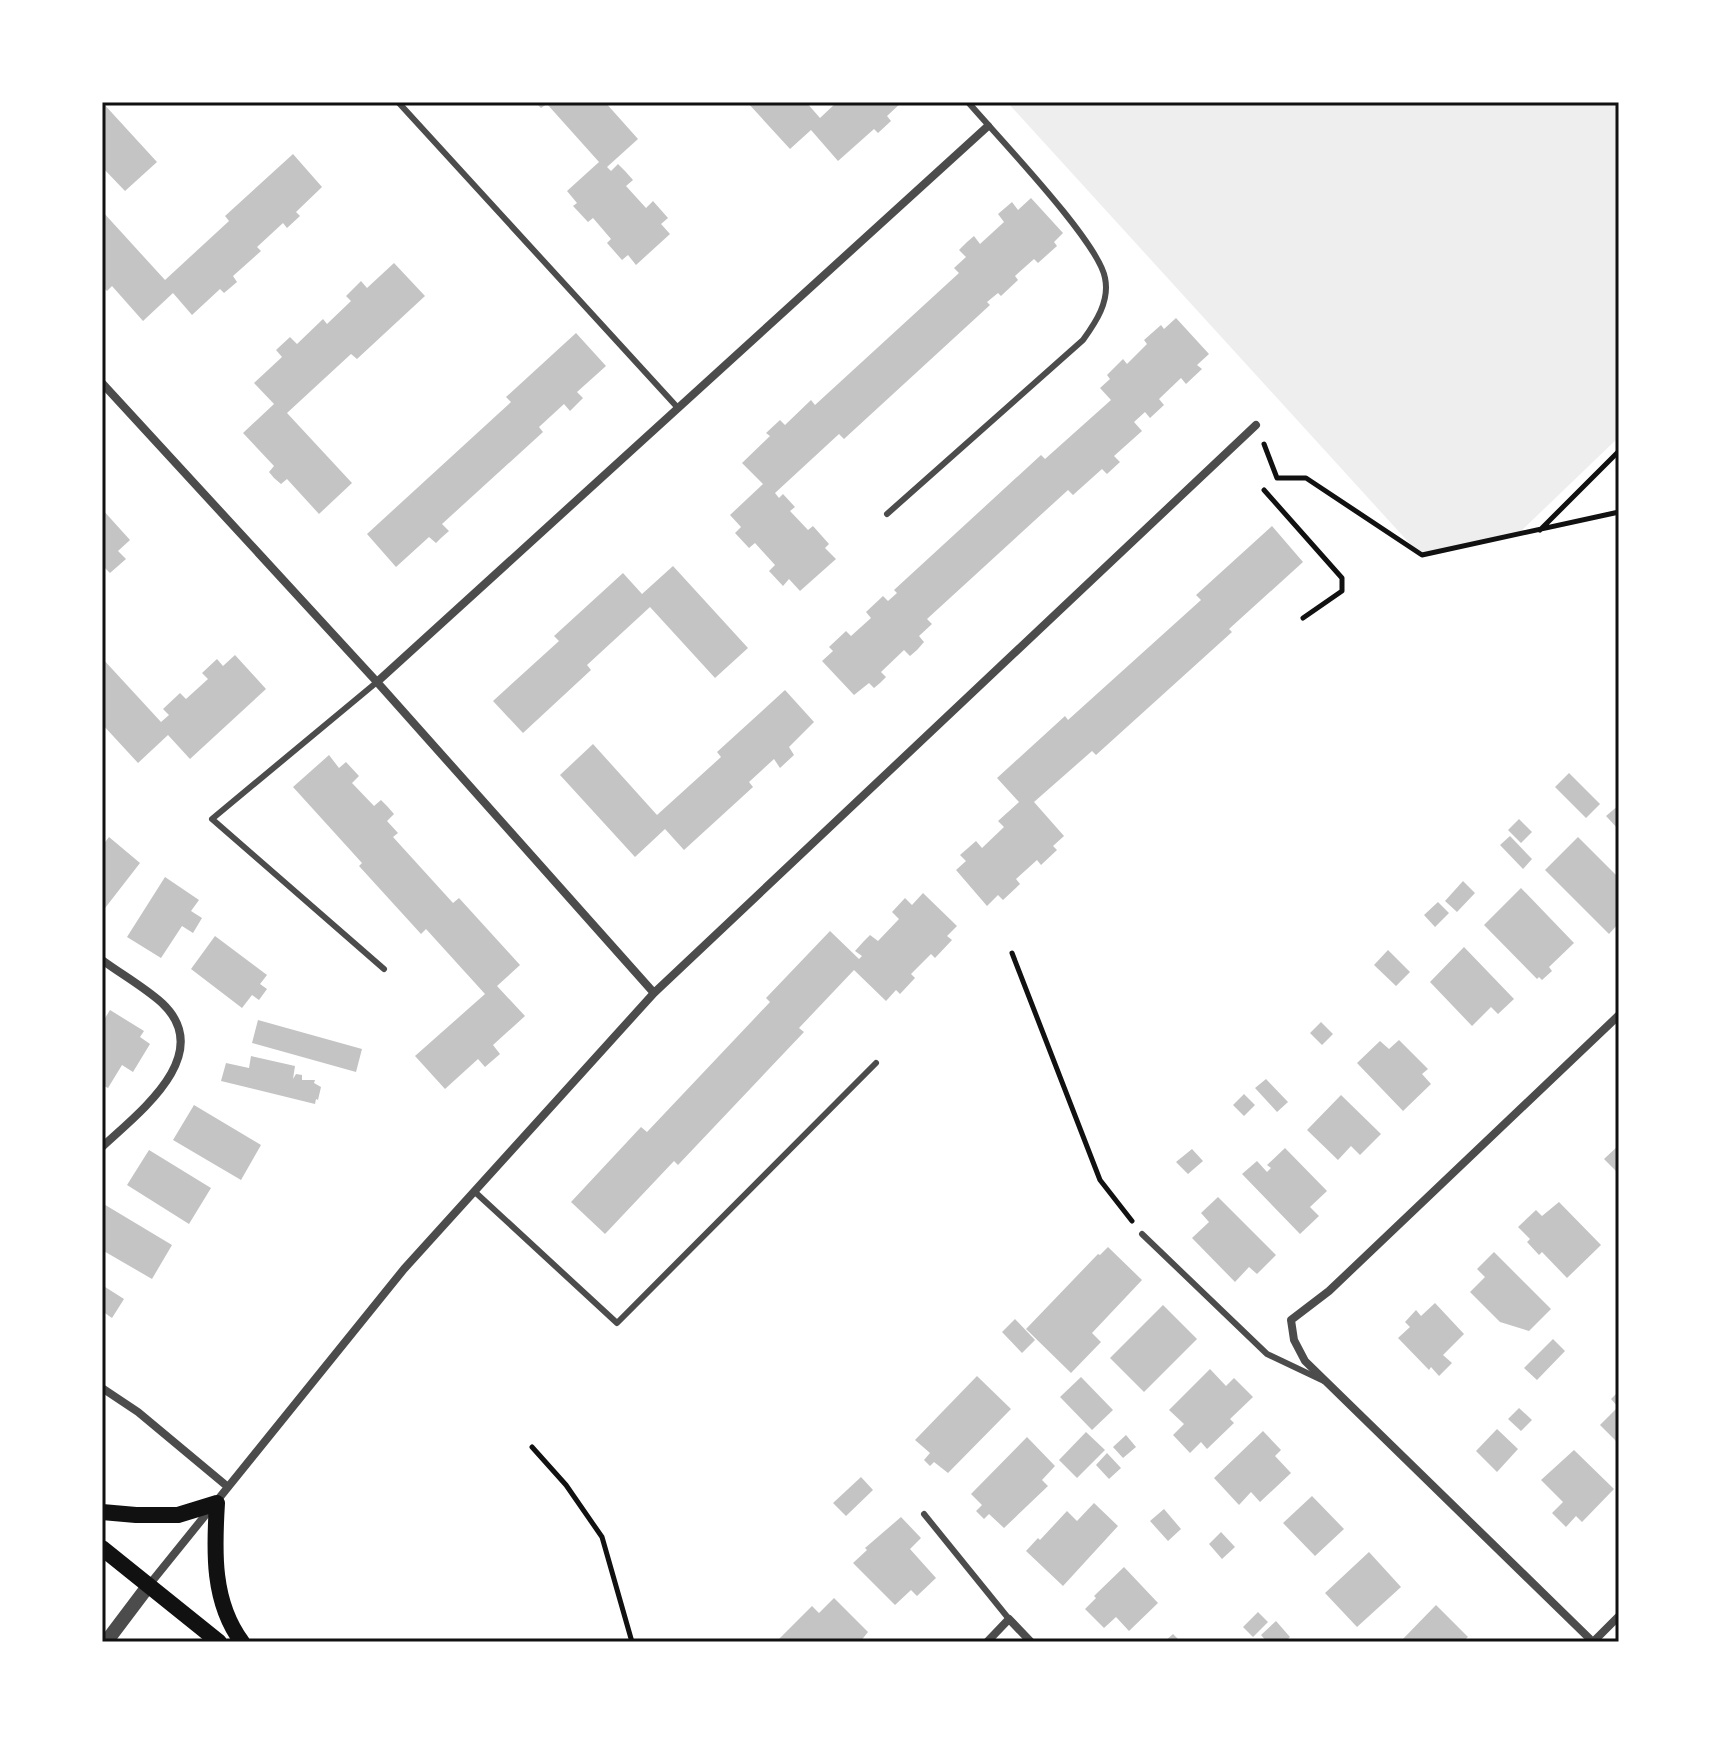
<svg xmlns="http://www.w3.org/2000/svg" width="1721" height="1744" font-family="'DejaVu Sans',sans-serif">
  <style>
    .green { fill: #eee }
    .building { fill: #c4c4c4 }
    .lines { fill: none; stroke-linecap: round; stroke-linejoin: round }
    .path { stroke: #111; stroke-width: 5 }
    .service { stroke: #4c4c4c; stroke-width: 6 }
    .minor { stroke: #4c4c4c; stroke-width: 8 }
    .tertiary { stroke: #4c4c4c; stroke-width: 14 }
    .secondary { stroke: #111; stroke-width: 16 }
    .neatline { fill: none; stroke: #111; stroke-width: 3 }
  </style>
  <rect width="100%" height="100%" fill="#fff"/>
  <!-- green -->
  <path class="green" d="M1007,102H1619V437L1520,532L1422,557Z"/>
  <!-- building -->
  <path class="building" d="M102,102L157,162L125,191L102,167Z
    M535,102H605L638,139L607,167L611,171L618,164L625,171L633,180L626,186L646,208L653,201L668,218L661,224L670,234L636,265L628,255L622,260L607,243L611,239L593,218L588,222L573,206L577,203L567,191L599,162L547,104L541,108Z
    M747,102H806L820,118L837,102H902L887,116L891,121L878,133L874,129L838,161L811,130L790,149Z
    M293,154L322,187L296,212L300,216L287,228L283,223L257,247L261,251L233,276L237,282L224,293L220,289L192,315L173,293L143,321L112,286L107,291L102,286V211L165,280L229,221L225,216Z
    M1031,198L1063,233L1054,242L1057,246L1038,263L1034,259L1015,276L1018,280L1001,296L998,293L987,302L990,305L844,439L839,434L775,493L779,498L783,494L795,507L790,511L808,530L813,526L829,544L825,548L836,559L800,591L789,579L783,586L769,571L775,565L755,543L749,548L735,533L741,527L730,515L763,484L742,463L770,436L766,433L780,420L785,425L811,400L815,405L959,273L954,268L966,257L959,250L967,242L974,236L980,244L1004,222L998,214L1012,202L1018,210Z
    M394,263L425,296L357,359L351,354L287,413L352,483L319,514L287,479L281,484L274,478L269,472L274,466L243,433L274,404L254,383L282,357L276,350L290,337L297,344L323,319L327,324L351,301L346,296L361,281L367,288Z
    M1176,318L1209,354L1197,365L1202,369L1186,384L1181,378L1159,399L1164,405L1150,418L1145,412L1134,422L1142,431L1114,456L1120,462L1107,474L1102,469L1073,495L1068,490L927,619L932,624L919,636L924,642L917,650L910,656L904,650L881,672L886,677L880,683L874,688L869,683L854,695L822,661L833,651L829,647L846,631L851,636L871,618L866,612L883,596L888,601L897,593L894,590L1041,455L1045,459L1111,400L1100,388L1110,379L1107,375L1123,359L1127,364L1147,344L1144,340L1161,325L1164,329Z
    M576,333L606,366L577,392L583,398L570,411L564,404L539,427L543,432L442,524L449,531L441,538L436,543L429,537L396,567L367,534L511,402L506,397Z
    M102,509L130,540L118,551L126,559L110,573L102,565Z
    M1272,526L1303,562L1229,629L1232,632L1096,755L1092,751L1034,802L1064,836L1053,846L1057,850L1041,865L1037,860L1016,879L1020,884L1003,900L998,895L987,906L956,870L966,861L960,855L976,841L982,848L1004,827L998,821L1019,802L997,778L1065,716L1068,720L1201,600L1196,595Z
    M673,566L748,648L715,678L650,607L587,665L591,670L523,733L493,701L559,641L554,636L623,573L642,594Z
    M235,655L266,689L190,759L168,735L138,763L102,724V658L161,722L169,715L163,709L180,693L186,699L208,679L202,673L217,659L223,666Z
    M785,690L814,722L789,747L794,755L780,768L774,759L749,782L753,787L684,850L665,829L635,857L560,775L593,744L657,815L721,757L717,752Z
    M329,755L339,768L346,762L359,776L352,783L374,806L381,800L387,806L394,814L387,821L398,833L393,837L453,903L459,898L520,965L497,986L525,1016L493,1045L500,1054L485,1067L478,1059L445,1089L415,1056L485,994L426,929L421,934L359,866L362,863L293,787Z
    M1569,773L1600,804L1586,818L1555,787Z
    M1619,805V830L1606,816Z
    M1519,819L1532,832L1521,843L1508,830Z
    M1510,836L1532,859L1523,869L1500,845Z
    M109,837L140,863L102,912V846Z
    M1578,837L1619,878V923L1609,934L1545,870Z
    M165,877L199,900L191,911L202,918L193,933L182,926L161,958L127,937Z
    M1463,881L1475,893L1457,912L1445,901Z
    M1521,888L1574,943L1549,967L1552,971L1542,980L1539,977L1537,979L1484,925Z
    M923,893L957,926L947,936L952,940L935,958L931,954L911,974L915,978L900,994L896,990L886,1001L854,970L799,1028L804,1032L678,1165L674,1161L605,1234L571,1202L641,1127L647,1132L770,1002L766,998L830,931L859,959L862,956L855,951L864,941L870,935L878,941L899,919L892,912L905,898L912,905Z
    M1438,902L1449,913L1435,927L1424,915Z
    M215,936L267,975L260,984L267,989L259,1000L252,995L242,1008L191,969Z
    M1464,947L1514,999L1498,1014L1491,1007L1472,1026L1430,982Z
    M1388,950L1410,972L1396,986L1374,965Z
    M110,1010L144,1031L140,1037L150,1044L133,1072L122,1065L108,1088L102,1085V1023Z
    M258,1020L362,1049L356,1072L252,1043Z
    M1321,1022L1333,1034L1322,1045L1310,1033Z
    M1399,1040L1428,1069L1422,1074L1431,1084L1403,1111L1357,1063L1380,1041L1389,1049Z
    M251,1056L295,1066L293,1079L296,1074L302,1075V1080H315L314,1083L321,1087L318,1100L316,1099L315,1104L221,1081L226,1063L249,1068Z
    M1266,1079L1288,1102L1277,1112L1255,1088Z
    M1244,1094L1255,1105L1244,1116L1233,1105Z
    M1341,1095L1381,1134L1360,1155L1351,1146L1338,1160L1307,1130Z
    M194,1105L261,1145L241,1180L173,1140Z
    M1619,1145V1174L1604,1159Z
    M1285,1148L1327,1191L1310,1207L1319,1216L1300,1234L1242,1174L1257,1161L1267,1172L1271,1168L1267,1165Z
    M1192,1149L1203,1161L1188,1174L1176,1162Z
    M149,1150L211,1188L189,1224L127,1185Z
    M1218,1197L1276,1255L1257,1274L1249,1267L1235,1282L1192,1238L1209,1222L1201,1213Z
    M1559,1202L1601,1245L1567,1278L1542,1252L1539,1255L1527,1242L1530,1239L1518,1227L1536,1210L1542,1216Z
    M102,1203L172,1245L152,1279L102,1250Z
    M1108,1247L1142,1280L1092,1333L1101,1342L1071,1373L1026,1329L1098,1254L1100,1255Z
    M1494,1252L1551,1309L1529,1331L1500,1322L1470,1292L1485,1277L1477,1269Z
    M102,1285L124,1299L112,1318L102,1311Z
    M1435,1303L1464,1334L1443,1355L1452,1363L1439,1376L1431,1367L1429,1370L1398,1338L1410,1327L1405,1322L1416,1310L1421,1316Z
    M1163,1305L1197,1339L1144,1392L1110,1358Z
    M1015,1319L1035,1340L1022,1353L1002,1332Z
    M1553,1339L1565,1351L1537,1380L1524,1368Z
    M1210,1369L1226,1386L1234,1378L1253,1397L1230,1419L1234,1423L1207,1449L1201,1442L1190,1453L1173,1435L1184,1424L1169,1410Z
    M977,1376L1011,1409L948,1473L934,1462L930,1466L924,1460L930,1453L915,1440Z
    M1081,1377L1113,1410L1092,1430L1060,1397Z
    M1619,1391V1444L1600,1425L1618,1407L1611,1399Z
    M1519,1408L1532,1420L1521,1431L1508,1419Z
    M1497,1429L1518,1449L1497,1472L1476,1451Z
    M1263,1431L1281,1450L1275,1456L1291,1473L1260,1502L1251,1492L1239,1505L1214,1478Z
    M1086,1432L1105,1450L1077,1478L1059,1460Z
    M1126,1435L1136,1447L1123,1458L1113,1447Z
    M1027,1437L1055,1466L1042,1480L1048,1486L1004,1528L989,1514L984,1519L976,1511L982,1505L971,1494Z
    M1574,1450L1614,1489L1582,1522L1576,1516L1566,1527L1552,1513L1563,1502L1541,1480Z
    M1107,1453L1121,1468L1109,1479L1096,1465Z
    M861,1477L873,1490L846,1516L833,1503Z
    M1312,1496L1344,1529L1315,1556L1283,1523Z
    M1094,1503L1118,1526L1063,1586L1026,1551L1038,1538L1040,1540L1067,1511L1077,1521Z
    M1164,1509L1181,1529L1168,1541L1150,1521Z
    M901,1517L921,1538L910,1549L936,1578L917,1596L911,1590L895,1605L853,1563L867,1550L865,1548Z
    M1221,1532L1235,1547L1222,1559L1209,1544Z
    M1369,1552L1401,1587L1357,1627L1325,1593Z
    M1124,1567L1158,1603L1129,1631L1116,1617L1104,1628L1085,1609L1096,1598L1094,1596Z
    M834,1598L868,1632L860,1642H782L779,1639L812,1606L819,1613Z
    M1436,1605L1468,1637L1462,1642H1400Z
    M1258,1612L1268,1622L1253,1637L1243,1627Z
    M1276,1621L1290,1637L1285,1642H1267L1261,1635Z
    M1173,1634L1181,1642H1164Z"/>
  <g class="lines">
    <!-- path -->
    <path class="path" d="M1264,444L1277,478H1306L1422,555L1619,512
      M1264,490L1342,578V591L1303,618
      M1540,530L1619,451
      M1012,953L1100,1180L1132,1221
      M532,1447L566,1485L602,1537L632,1642"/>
    <!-- service -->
    <path class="service" d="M398,102L678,408
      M887,514L1083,340C1096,322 1110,301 1105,278C1099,242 996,135 968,102
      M377,682L212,819L384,969
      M475,1192L617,1323L876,1063
      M1142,1234L1267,1354L1324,1381
      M924,1514L1009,1619"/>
    <!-- minor -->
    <path class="minor" d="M102,383L377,682L654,993
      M377,682L988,126
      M102,960C121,974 144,987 162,1003C217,1055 137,1114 102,1147
      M102,1388L138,1412L228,1487
      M149,1585L404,1269L654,993L1256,425
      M987,1642L1009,1619L1031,1642
      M1593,1642L1305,1361L1294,1340L1291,1320L1329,1291L1619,1015
      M1593,1642L1619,1616"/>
    <!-- tertiary -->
    <path class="tertiary" d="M106,1642L149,1585"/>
    <!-- secondary -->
    <path class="secondary" d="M102,1512L136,1515H178L217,1503C214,1551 212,1602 242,1642
      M102,1548L219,1642"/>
  </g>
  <!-- border -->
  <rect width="1721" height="1744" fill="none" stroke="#ffffff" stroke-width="208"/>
  <rect x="104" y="104" width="1513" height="1536" class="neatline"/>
</svg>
